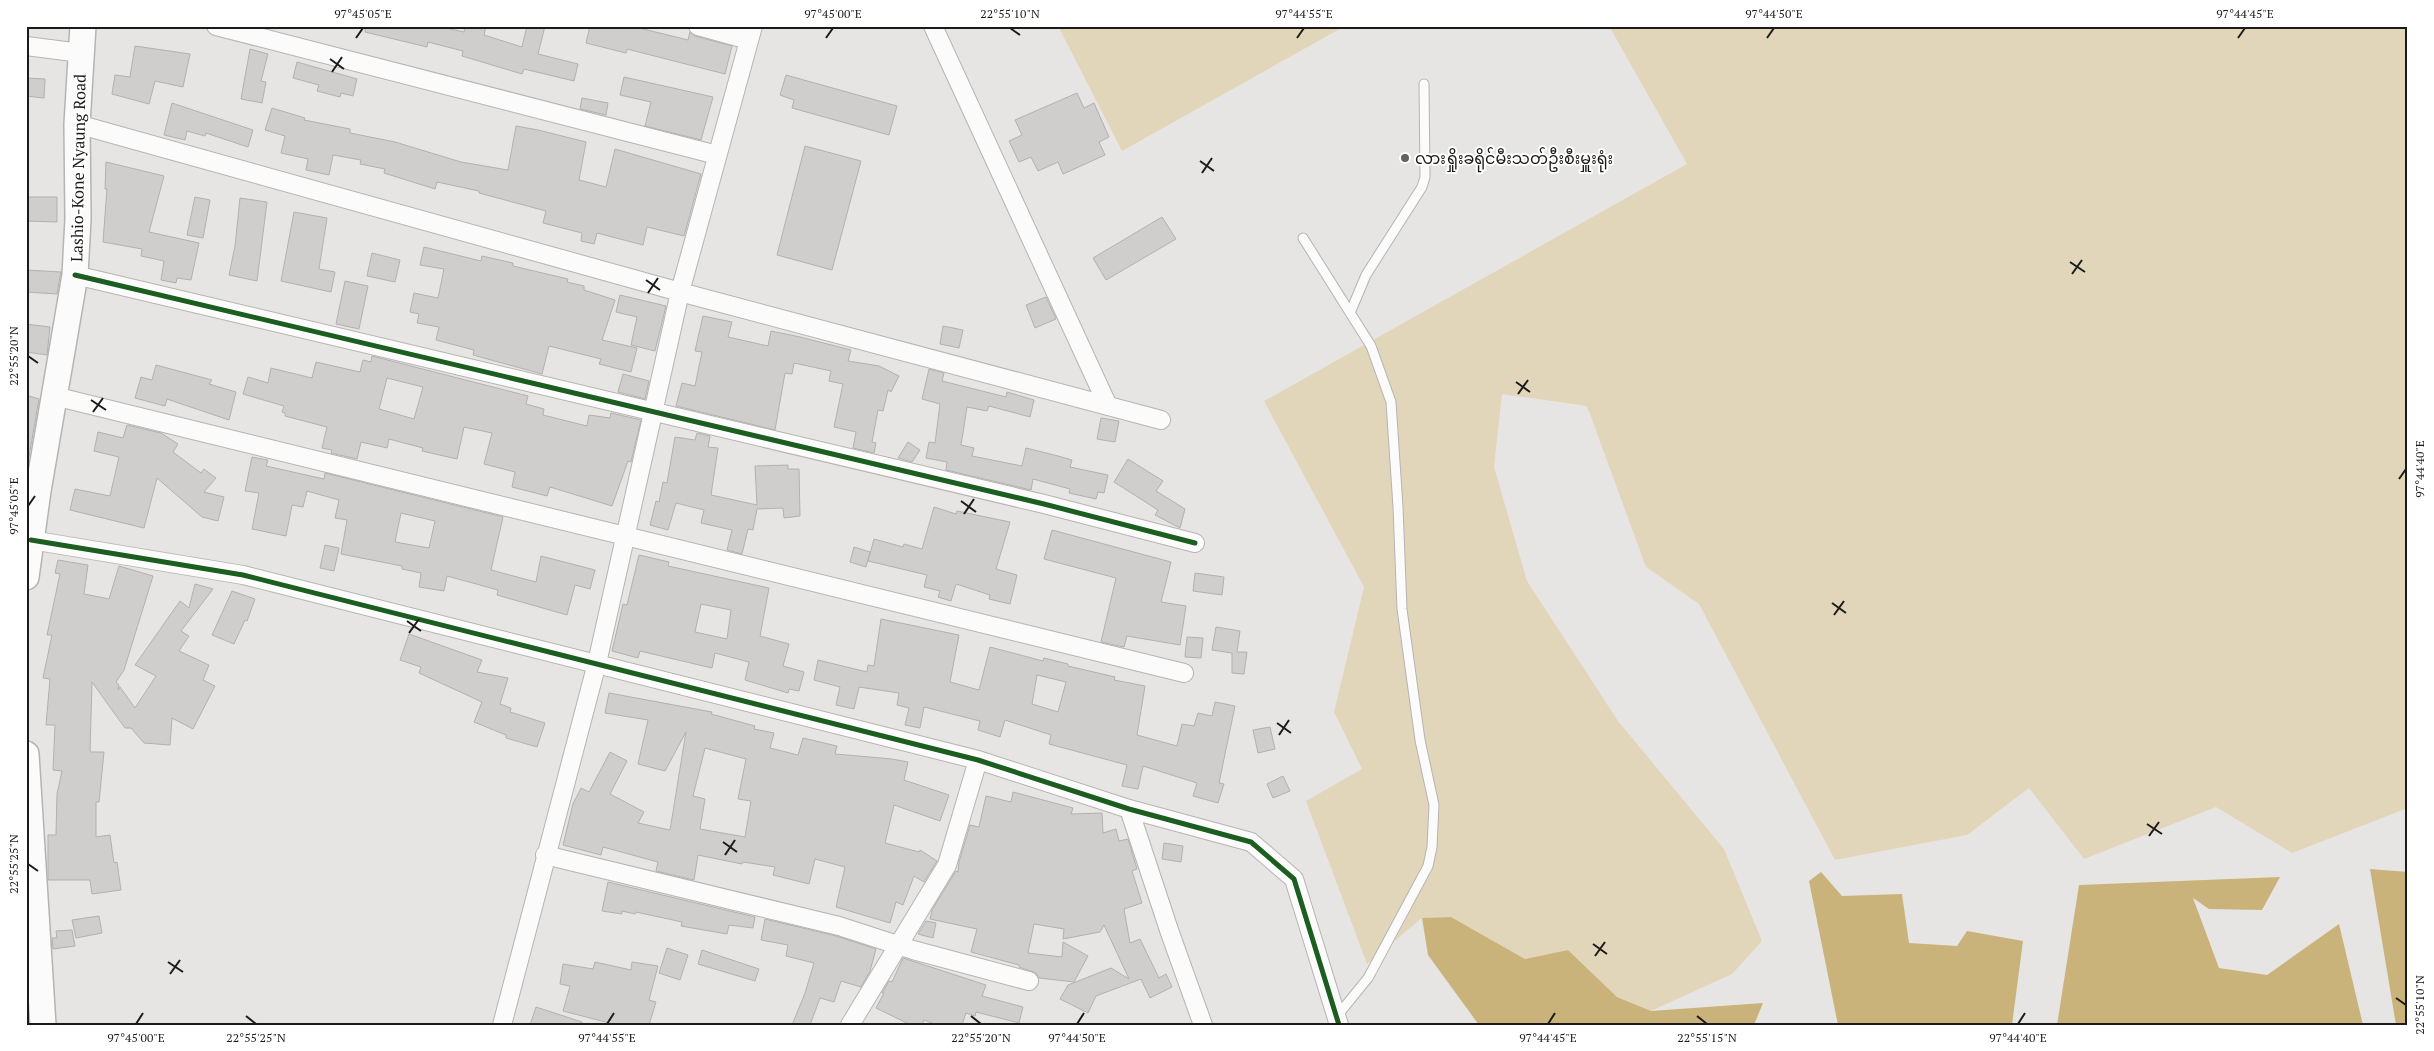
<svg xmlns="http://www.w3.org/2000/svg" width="2434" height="1051" font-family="'PT Serif','Noto Sans Myanmar',serif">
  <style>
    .green { fill: #e2d6ba }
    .water { fill: #cab37b }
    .building { fill: #d0cecc; stroke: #b3b1af; fill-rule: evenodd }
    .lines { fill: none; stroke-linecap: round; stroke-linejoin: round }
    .service-casing { stroke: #b6b4b2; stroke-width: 11 }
    .minor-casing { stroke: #b6b4b2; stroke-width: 20 }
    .secondary-casing { stroke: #b6b4b2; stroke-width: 28 }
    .service { stroke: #fbfbfb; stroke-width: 9 }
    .minor { stroke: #fbfbfb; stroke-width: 18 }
    .secondary { stroke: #fbfbfb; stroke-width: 25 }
    .cycleway-casing { stroke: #fff; stroke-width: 8 }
    .cycleway { stroke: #1b5e20; stroke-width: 5 }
    .ticks { fill: none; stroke: #1c1b19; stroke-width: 2 }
    .poi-dot { fill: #636260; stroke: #fff; stroke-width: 2 }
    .labels { text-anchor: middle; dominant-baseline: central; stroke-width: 4; stroke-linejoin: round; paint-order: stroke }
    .poi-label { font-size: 16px; fill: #1c1b19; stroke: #fff; text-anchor: start }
    .street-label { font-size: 16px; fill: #1c1b19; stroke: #fff }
    .neatline { fill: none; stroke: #1c1b19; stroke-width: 2 }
    .ticks-label { font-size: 12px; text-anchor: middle; fill: #1c1b19 }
  </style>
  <rect width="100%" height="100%" fill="#e7e5e3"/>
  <!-- green -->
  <path class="green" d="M1058,26H1345L1122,151Z
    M1609,26H2408V808L2292,853L2216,807L2084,859L2029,788L1967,835L1835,860L1699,604L1646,567L1587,406L1502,394L1494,467L1527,581L1618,721L1724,849L1762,941L1732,974L1651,1011L1617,997L1568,950L1525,959L1451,917L1422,918L1367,964L1306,801L1362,769L1334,712L1364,587L1264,401L1687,164Z"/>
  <!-- water -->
  <path class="water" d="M2370,869L2408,872V1025H2396Z
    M1821,872L1842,896L1902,894L1909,943L1957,946L1967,931L2023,941L2012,1025H1838L1809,881Z
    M2280,877L2262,910L2209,909L2193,898L2219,968L2267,975L2339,924L2363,1025H2057L2079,885Z
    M1451,917L1525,959L1568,950L1617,997L1651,1011L1763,1003L1754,1025H1479L1428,955L1422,918Z"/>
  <!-- building -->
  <path class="building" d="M366,26H437L464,32L465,26H486L484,35L522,47L527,26H545L538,54L578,64L574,81L524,69L522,74L462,56L463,51L428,42L427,47L365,32Z
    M590,26H631L688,40L690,32L695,36L732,46L725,74L627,49L626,53L586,43Z
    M135,46L190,54L183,87L155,81L149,104L112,94L115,75L130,77Z
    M250,49L268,54L261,81L266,82L262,103L241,99Z
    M297,62L357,79L353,96L341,93L340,97L317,91L319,85L293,78Z
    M786,75L897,106L889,135L792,108L794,100L780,95Z
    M624,77L713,97L701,140L645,126L651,102L620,95Z
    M26,78L45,79L44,98L26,96Z
    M1077,93L1084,108L1094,103L1109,137L1099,142L1105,155L1063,174L1058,162L1038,171L1031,157L1019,162L1009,141L1022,135L1015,120Z
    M582,98L608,103L606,115L580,109Z
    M172,103L253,130L248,147L206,133L205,136L187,131L185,140L164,135Z
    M272,108L305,118L304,120L350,129V133L395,142L461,162L508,170L516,126L538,130L586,142L579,180L606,187L615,149L701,174L684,236L647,227L643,245L597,233L594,244L581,241L582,233L543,223L546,211L479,193V191L437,182L435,189L384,173L385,169L360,164L361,160L333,155L329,175L306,170L308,159L281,153L285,136L265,130Z
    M805,146L861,161L832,270L777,255Z
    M106,162L164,176L149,232L199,243L191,280L177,278L176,283L161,280L164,261L141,256L142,249L103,242L107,189H105Z
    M26,197H57V222L26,221Z
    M195,197L210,200L203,238L187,235Z
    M240,198L267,202L257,281L229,275L235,246Z
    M294,212L327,218L319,269L335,272L331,292L281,281Z
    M1162,217L1176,239L1106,280L1093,258Z
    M424,247L481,261L482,256L513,263V266L568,279L567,282L584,286V290L615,300L602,340L637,348L631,372L599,364L601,359L549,346L542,374L473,355L474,350L436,340L439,327L417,323L419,314L410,312L414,293L438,298L444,269L420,265Z
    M372,253L400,260L395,282L367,276Z
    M26,270L61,272L57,294L26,292Z
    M345,281L368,286L359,329L336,324Z
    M620,295L666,306L655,351L631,345L637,317L616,312Z
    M1046,297L1056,319L1035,328L1026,305Z
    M703,316L732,322L728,337L768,346L771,331L800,337L851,350L848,361L879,366L899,376L891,392L888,390L883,411L878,410L872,442L876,443L874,453L853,448L856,432L834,427L843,384L829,381L831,371L794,363L792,374L785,373L775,430L676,406L682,383L695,386L702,352L695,351Z
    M26,324L50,327L47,355L26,352Z
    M943,326L963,330L959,348L940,344Z
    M372,356L528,396L526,404L544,409L543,415L587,426L589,415L610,418L611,413L641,420L631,462L628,461L612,506L550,487L547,496L512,487L515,472L484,464L492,433L464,427L457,459L422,451L423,448L389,439L387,448L361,442L357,459L331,453L332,450L322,448L327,427L285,416V413L282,412L284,406L243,394L248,377L268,383L271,368L312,378L316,362L360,372L363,360L371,362ZM387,378L423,387L414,419L379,409Z
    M156,365L212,380L209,384L236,392L229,420L167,399L165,406L135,398L141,377L152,380Z
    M929,369L944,373L942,381L1006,397L1007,392L1034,400L1030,417L989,406L987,411L967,407L961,445L974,448L972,456L1022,466L1026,448L1058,456L1072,460L1070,467L1108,475L1104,493L1098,492L1096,499L1069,493L1070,489L1033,479L1031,490L946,470L947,462L926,458L929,442L935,443L940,404L922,399Z
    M623,374L649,381L645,399L618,392Z
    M26,395L39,399L26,474Z
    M1101,418L1119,421L1115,442L1097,439Z
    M127,425L161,433L178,444L173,452L201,473L204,469L216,478L204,492L224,497L218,521L202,517L157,478L144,528L70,510L75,489L110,496L119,457L94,451L98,432L123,438Z
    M697,433L710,436L708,447L718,448L711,495L757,505L755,466L788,465V469H799L800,516L784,518L783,508L757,509L753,530L748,529L742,554L727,550L732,530L701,523L704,510L676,503L668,530L650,525L656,501L659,502L663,482L667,483L675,437L695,440Z
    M908,442L920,450L912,462L898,458Z
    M252,457L268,460L266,466L324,479L325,473L503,517L491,570L536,582L541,556L595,570L590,589L575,585L567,615L497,595L498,590L447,576L444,591L419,587L421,573L402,569V566L341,554L347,520L335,518L339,500L307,491L303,507L292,505L286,536L252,529L259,493L245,491ZM401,513L435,521L429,548L395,542Z
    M1128,459L1163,481L1156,491L1185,509L1180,528L1155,515L1158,510L1114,482Z
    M934,507L956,514L957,511L1010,522L996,569L1017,575L1010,604L989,599L990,595L956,584L951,601L938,597L940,591L924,587L927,575L868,561L874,539L903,547L904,544L922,549Z
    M1052,530L1171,562L1161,602L1186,606L1180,645L1127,636L1124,647L1101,642L1116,578L1044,559Z
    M325,545L339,548L334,571L320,568Z
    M854,547L870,552L866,567L850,562Z
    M639,555L669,562L668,566L769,588L760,636L789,644L783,666L804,672L799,691L789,689L788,693L745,680L749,662L715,653L712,668L640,651L638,658L612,651L623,604L627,605ZM701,604L731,610L727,639L695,632Z
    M58,560L88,565L84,594L109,599L119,566L153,576L124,670L116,682L119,685L118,690L120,687L135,708L156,676L135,665L180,601L189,608L195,584L213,589L181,631L189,636L179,651L209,665L203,680L215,686L193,729L172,718L170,745L144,743L131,728H125L92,682L90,752H104L99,802H96V837L110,835L114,863L117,862L121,890L92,894L90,880H48V835H56L57,794L62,771L53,770L55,725H46L50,679L43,678L52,635H47L60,574L55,573Z
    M1195,573L1224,577L1222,595L1193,591Z
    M232,591L255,599L247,621L245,620L234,644L212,635Z
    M881,619L959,635L950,682L979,690L990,647L1043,661L1044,658L1068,664V666L1115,677L1114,680L1145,686L1137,735L1177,746L1182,724L1194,726L1198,713L1212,716L1215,702L1235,706L1219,783L1224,784L1218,803L1193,796L1197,783L1143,766L1138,789L1122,786L1127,765L1049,744L1051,735L1005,720L1000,737L978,730L980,721L924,707L920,728L905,725L909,708L897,705L899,693L859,687L854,709L836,705L840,687L814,680L818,660L867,672L868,665L874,666ZM1037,675L1066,682L1058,712L1032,704Z
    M1216,627L1240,631L1237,652H1247L1244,674L1232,673V653L1212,650Z
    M409,634L482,660L477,672L508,678L500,704L511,708L510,712L545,723L537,747L506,738V735L474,722L482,702L419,673L421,667L400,660Z
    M1187,637L1203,638L1201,658L1185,657Z
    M609,693L712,712L711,714L755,726L754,729L774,733L770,748L798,755L803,738L837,746L835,754L892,759L908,762L904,780L949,795L940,821L894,805L885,843L919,852L920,850L937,861L924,882L914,876L903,905L896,902L890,923L836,907L845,867L815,859L809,884L773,875L775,867L743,862L742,864L698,855L694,880L656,871L658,862L603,847L601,855L563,845L573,804L581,788L589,792L610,752L627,761L610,794L644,812L638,823L670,830L686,732L665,771L638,764L648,720L605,713ZM705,748L746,759L738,799L751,801L745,837L700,829L705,799L693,796Z
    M1270,727L1275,749L1258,753L1253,730Z
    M1283,776L1290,791L1273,798L1267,784Z
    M1013,792L1073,808L1071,814L1102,813L1103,833L1116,829L1119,841L1128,839L1137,869L1132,871L1142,903L1124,909L1130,943L1140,939L1159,978L1166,974L1172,987L1150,998L1141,979L1096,996L1088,1013L1060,999L1068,985L1111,968L1129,979L1104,925L1100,932L1063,939L1064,929L1034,924L1028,953L1062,957L1063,942L1088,956L1074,982L1039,978L1036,973L1019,967V965L971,952L977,929L930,919L932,910L956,871L958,872L959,862L970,825L979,827L986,796L1011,802Z
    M1164,843L1183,846L1181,862L1162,859Z
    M608,882L755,917L753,928L729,925L727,934L681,926L682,922L636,912L635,914L622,911V914L602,911Z
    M99,916L102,933L76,938L72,920Z
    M765,919L836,936L876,949L870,971L861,987L841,981L834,1002L820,998L810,1025H792L805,993L814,963L786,956L788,945L761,940Z
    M926,921L936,923L933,938L918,934Z
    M72,930L75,946L53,949L52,938H57L56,931Z
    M667,948L688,955L680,980L659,973Z
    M702,950L759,969L755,981L698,964Z
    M903,958L986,985L982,996L1023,1007L1019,1023L976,1012L975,1016L966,1013L962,1025H937L924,1020L922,1025H911L876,1008L884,993H882L889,981L892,982Z
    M595,962L631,970L632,962L658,966L649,1000L656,1002L649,1025H617L563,1011L570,986L560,984L563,964L593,969Z
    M536,1007L582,1022L581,1025H530Z"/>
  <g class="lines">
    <defs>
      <path id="service" d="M1303,238L1371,346L1391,402L1398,507L1402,609L1420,740L1434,805L1432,847L1428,866L1368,978L1337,1016
        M1350,313L1366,275L1422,187L1425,177L1424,84"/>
      <path id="minor" d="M216,26L717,155
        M698,26L749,40
        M933,26L1108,406
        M26,46L81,53
        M77,124L680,292L1161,420
        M75,275L1044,504L1195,543
        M54,396L1184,673
        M31,540L243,575L978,760L1129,809L1251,842L1294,879L1339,1025
        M1129,809L1170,933L1203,1025
        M545,855L839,926L913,950L1029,981
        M502,1025L597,663L680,292L753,26
        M850,1025L947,865L978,760"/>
      <path id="secondary" d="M26,577L38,491L75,275L78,219L77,124L83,26
        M26,754L43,1025"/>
    </defs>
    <!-- service casing -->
    <use href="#service" class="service-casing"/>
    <!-- minor casing -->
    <use href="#minor" class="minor-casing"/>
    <!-- secondary casing -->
    <use href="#secondary" class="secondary-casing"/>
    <!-- service -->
    <use href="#service" class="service"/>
    <!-- minor -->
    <use href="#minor" class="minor"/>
    <!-- secondary -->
    <use href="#secondary" class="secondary"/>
    <defs>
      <path id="cycleway" d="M75,275L1044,504L1195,543
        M31,540L243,575L978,760L1129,809L1251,842L1294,879L1339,1025"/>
    </defs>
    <!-- cycleway casing -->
    <use href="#cycleway" class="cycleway-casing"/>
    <!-- cycleway -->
    <use href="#cycleway" class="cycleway"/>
  </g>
  <!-- ticks -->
  <path class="ticks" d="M1010,28L1020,35M356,38L363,28M826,38L833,28M1297,38L1304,28M1767,38L1774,28M2238,38L2245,28M330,59L344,69M332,72L342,57M1200,161L1214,171M1202,173L1212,158M2070,262L2085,272M2072,274L2082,260M646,280L660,290M648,293L658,278M28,356L38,363M1516,382L1530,392M1518,394L1528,380M91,400L106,410M93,412L103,398M2399,479L2406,469M961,501L976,512M28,506L35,496M964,514L974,499M1832,603L1846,613M1834,615L1844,601M407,621L421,631M409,633L419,619M1277,723L1291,733M1279,735L1289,720M2147,824L2162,834M2149,836L2159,822M723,842L737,852M725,855L735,840M28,864L38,871M1593,944L1607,954M1595,956L1605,942M168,962L183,972M170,974L180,960M2396,998L2406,1005M246,1016L256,1024M971,1016L981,1024M1697,1016L1707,1024M136,1024L143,1013M607,1024L614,1013M1077,1024L1084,1013M1548,1024L1555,1013M2018,1024L2025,1013"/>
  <!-- markers -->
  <circle class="poi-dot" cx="1405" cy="158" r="5"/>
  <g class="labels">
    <!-- poi labels -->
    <g class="poi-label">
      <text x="1415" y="158">လားရှိုးခရိုင်မီးသတ်ဦးစီးမှူးရုံး</text>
    </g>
    <!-- street labels -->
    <g class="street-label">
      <text transform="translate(78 168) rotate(-89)">Lashio-Kone Nyaung Road</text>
    </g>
  </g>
  <!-- border -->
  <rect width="2434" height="1051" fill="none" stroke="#ffffff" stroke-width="55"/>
  <rect x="28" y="28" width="2378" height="996" class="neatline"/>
  <g class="ticks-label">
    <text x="363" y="18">97°45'05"E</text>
    <text x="833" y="18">97°45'00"E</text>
    <text x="1010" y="18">22°55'10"N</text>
    <text x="1304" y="18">97°44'55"E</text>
    <text x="1774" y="18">97°44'50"E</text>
    <text x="2245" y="18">97°44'45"E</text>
    <text transform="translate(14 356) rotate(-90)" y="4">22°55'20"N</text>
    <text transform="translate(2420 469) rotate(-90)" y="4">97°44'40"E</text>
    <text transform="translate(14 506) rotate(-90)" y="4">97°45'05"E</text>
    <text transform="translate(14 864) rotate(-90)" y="4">22°55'25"N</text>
    <text transform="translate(2420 1005) rotate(-90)" y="4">22°55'10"N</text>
    <text x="136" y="1042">97°45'00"E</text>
    <text x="256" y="1042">22°55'25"N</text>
    <text x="607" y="1042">97°44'55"E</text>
    <text x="981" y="1042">22°55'20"N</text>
    <text x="1077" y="1042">97°44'50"E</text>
    <text x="1548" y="1042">97°44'45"E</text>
    <text x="1707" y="1042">22°55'15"N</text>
    <text x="2018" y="1042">97°44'40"E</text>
  </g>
</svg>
